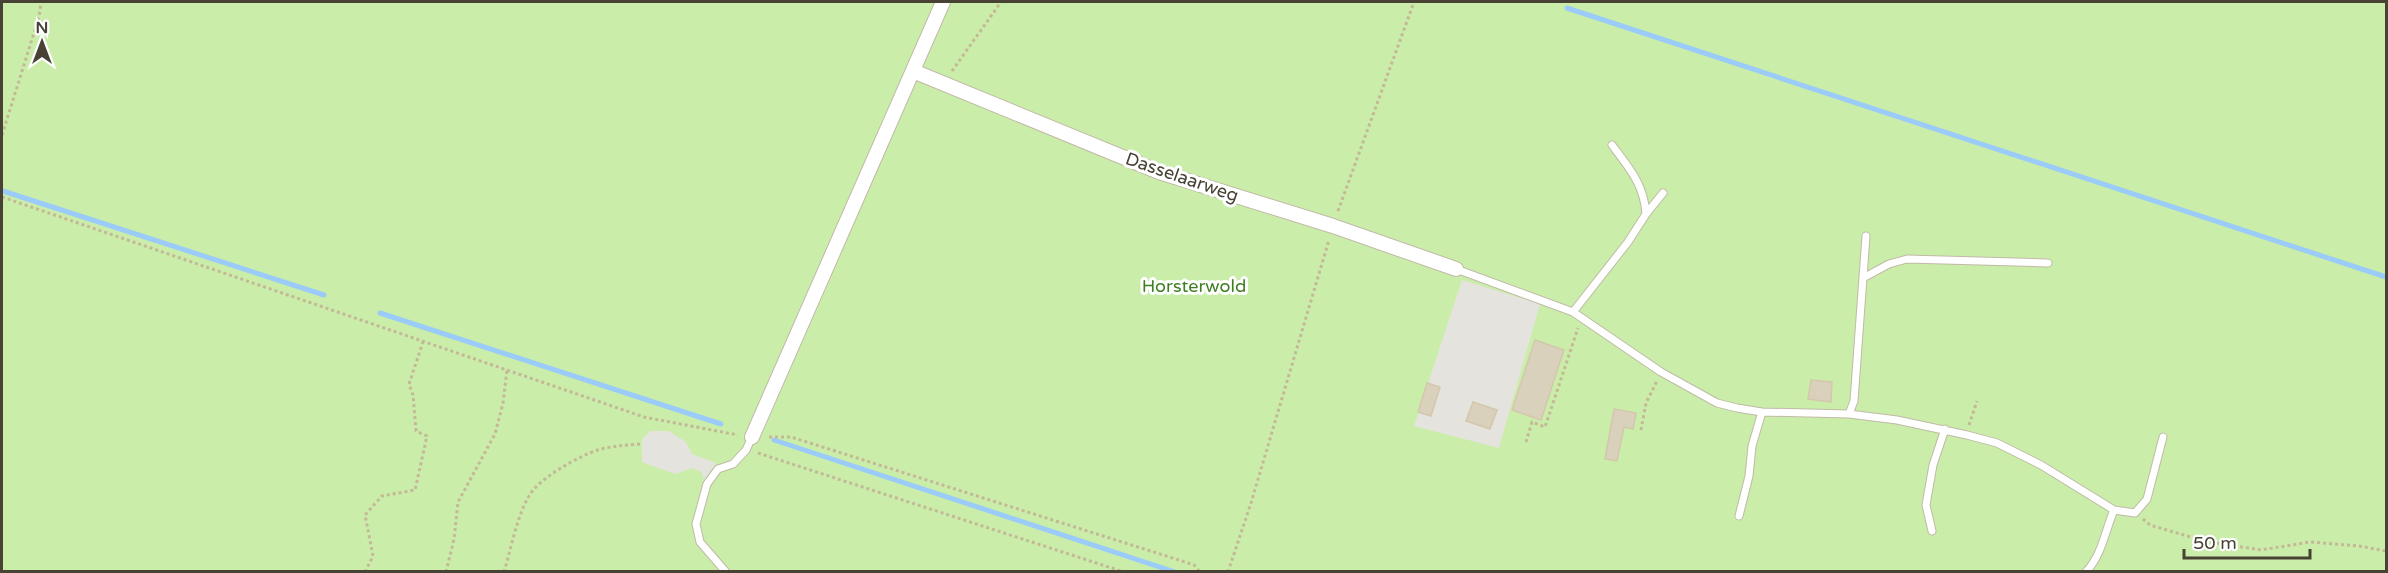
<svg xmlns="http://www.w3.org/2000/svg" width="2388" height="573" font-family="'Varela Round',sans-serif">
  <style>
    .green { fill: #caedaa }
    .parking { fill: #e5e3de }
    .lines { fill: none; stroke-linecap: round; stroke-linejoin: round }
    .stream { stroke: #9bcbf8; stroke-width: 5 }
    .building { fill: #dad1bc; stroke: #d3c7ac; stroke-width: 1.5 }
    .lane-casing { stroke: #c1baa7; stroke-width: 9 }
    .street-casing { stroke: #c1baa7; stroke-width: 16 }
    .path { stroke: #c4b897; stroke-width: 3; stroke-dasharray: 3 3; stroke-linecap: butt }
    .lane { stroke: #fff; stroke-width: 7 }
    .street { stroke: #fff; stroke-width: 14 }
    .labels { text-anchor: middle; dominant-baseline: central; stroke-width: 6; stroke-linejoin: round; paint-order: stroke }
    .street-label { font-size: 18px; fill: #484234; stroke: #fff }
    .park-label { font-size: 18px; fill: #3e8021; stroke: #fff }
  </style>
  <rect width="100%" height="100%" fill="#f4f1e5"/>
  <!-- green -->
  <path class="green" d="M2,2H2386V571H2Z"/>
  <!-- parking -->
  <path class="parking" d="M1462,280L1540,304L1499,448L1414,426Z
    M650,431H669L686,442L692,454L716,463L704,480L701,472L693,468L675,474L642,462V440Z"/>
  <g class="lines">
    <!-- stream -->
    <path class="stream" d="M1567,8L2386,277
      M3,191L324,295
      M380,313L721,424
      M774,440L1175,572"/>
  </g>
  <!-- building -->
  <path class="building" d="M1535,340L1564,350L1541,420L1512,410Z
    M1811,380L1832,382L1831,402L1808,399Z
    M1427,383L1440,387L1431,416L1418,412Z
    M1473,402L1497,410L1490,429L1466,421Z
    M1614,409L1636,413L1633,429L1624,427L1617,461L1605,459Z"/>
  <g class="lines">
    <defs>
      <path id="lane" d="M1612,145C1629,168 1644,184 1646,214
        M1456,269L1573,312L1661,372L1717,403L1737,408L1762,412L1849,414L1897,420L1967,435L1997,443L2041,465L2114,510L2135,513L2147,499L2163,437
        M1863,278L1889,264L1907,259L2048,263
        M1573,312L1628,242L1646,214L1663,193
        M1849,414L1854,401L1866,236
        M1739,516L1749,476L1752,446L1762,412
        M1932,531L1926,505L1933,465L1945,429
        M726,572L700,542L696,524L707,484L718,469L733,464L746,450L752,437
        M2086,572C2102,555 2105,531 2114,510"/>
      <path id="street" d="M913,71L1159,172L1333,226L1456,269
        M752,437L943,2"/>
    </defs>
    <!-- lane casing -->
    <use href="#lane" class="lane-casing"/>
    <!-- street casing -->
    <use href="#street" class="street-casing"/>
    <!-- path -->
    <path class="path" d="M952,71L1001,2
      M2,135L39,17L41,2
      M2,197L644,417L738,435
      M1338,211L1414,2
      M1969,425L1977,401
      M1641,430L1646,403L1657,381
      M769,437H791L1182,561L1194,565L1200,572
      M1526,442L1532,422L1545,427L1578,328
      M758,453L1124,572
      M2143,519L2150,525L2204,541L2261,550L2310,542L2359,546L2386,551
      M365,572L373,556L365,515L382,496L415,490L427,436L416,431L413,395L409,384L423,342
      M446,572L454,539L458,502L495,434L503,403L507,370
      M504,572C511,549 517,516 529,496C539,478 579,456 598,450C612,446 625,445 640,444
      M1228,572L1251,503L1329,240"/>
    <!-- lane -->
    <use href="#lane" class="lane"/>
    <!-- street -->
    <use href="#street" class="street"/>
  </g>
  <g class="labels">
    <!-- street labels -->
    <g class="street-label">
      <text transform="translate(1182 177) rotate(19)">Dasselaarweg</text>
    </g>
    <!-- park labels -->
    <g class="park-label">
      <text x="1194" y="286">Horsterwold</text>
    </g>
  </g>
  <!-- border -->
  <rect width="2388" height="573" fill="none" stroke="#484234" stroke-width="6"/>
  <!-- north arrow -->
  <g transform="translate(42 42)" stroke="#ffffff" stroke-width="4.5" paint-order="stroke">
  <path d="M0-4.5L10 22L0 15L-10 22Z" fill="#484234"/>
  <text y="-9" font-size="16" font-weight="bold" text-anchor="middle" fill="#484234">N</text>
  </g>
  <!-- scale -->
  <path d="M2184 549v9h126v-9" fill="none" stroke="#484234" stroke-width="3"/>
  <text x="2193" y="549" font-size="18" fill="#484234" stroke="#ffffff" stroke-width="4.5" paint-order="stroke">50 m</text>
</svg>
